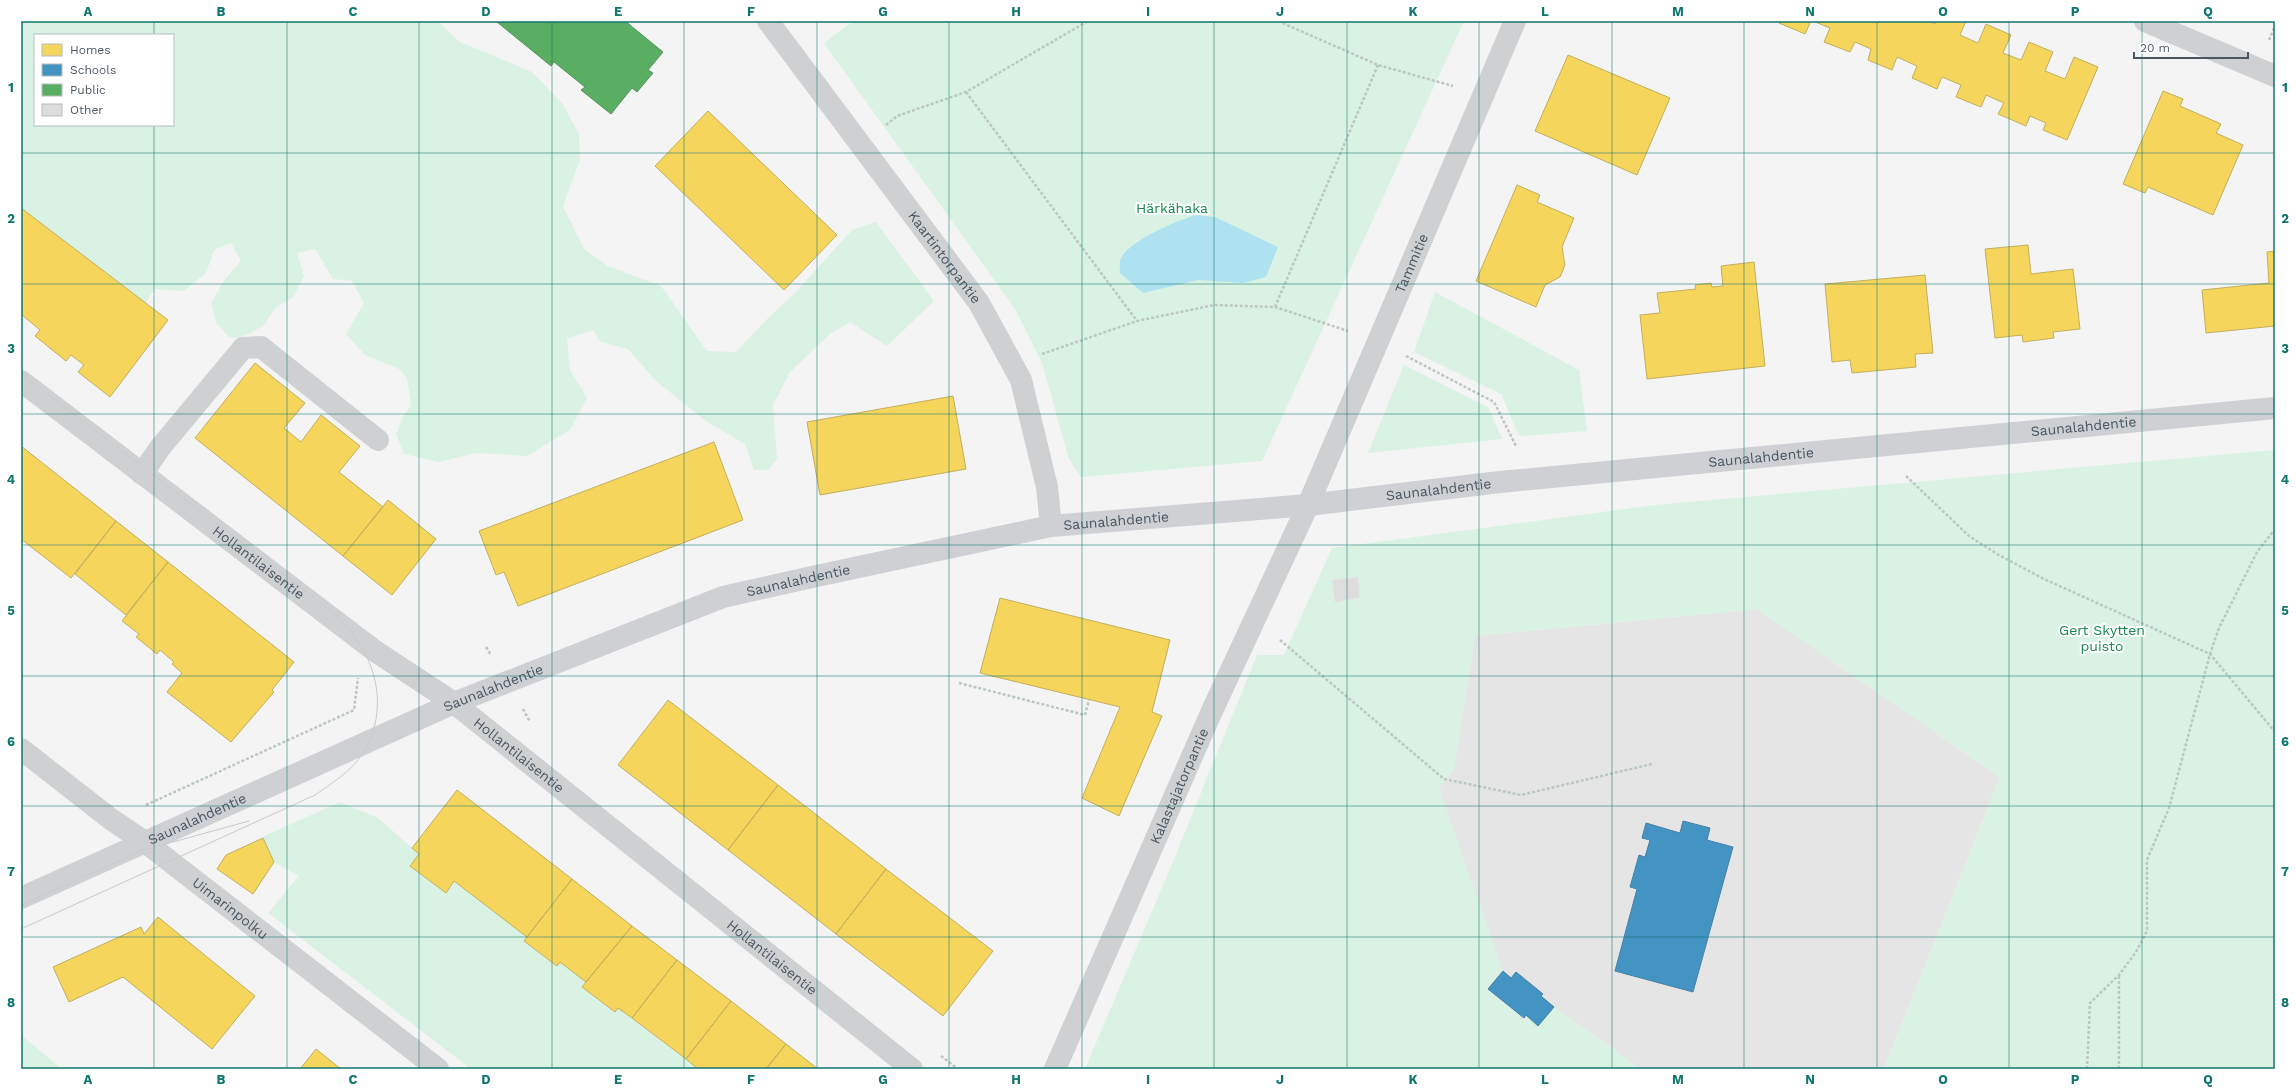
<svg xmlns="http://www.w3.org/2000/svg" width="2296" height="1090" font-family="'Work Sans',sans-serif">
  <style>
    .education { fill: #e6e5e6 }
    .green { fill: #d9f2e3; fill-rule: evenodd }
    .water { fill: #aee2f0 }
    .homes { fill: #f6d55c; stroke: #c2af5e }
    .schools { fill: #4393c3; stroke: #4581a6 }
    .public { fill: #5aae61; stroke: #559461 }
    .building { fill: #ddddde; stroke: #e5e6e7 }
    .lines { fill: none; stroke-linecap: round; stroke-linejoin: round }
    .path { stroke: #bcc7c4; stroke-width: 2.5; stroke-dasharray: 3 2; stroke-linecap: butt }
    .lane { stroke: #ced0d2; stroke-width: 22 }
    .street { stroke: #ced0d2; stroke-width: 22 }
    .secondary { stroke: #ced0d4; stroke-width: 22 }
    .tram { stroke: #c9cacc; stroke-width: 1 }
    .grid { fill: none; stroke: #0f766e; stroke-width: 1; stroke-opacity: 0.55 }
    .labels { text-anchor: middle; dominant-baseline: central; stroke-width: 4; stroke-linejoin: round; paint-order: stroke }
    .park-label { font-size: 14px; fill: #17864f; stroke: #fff }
    .street-label { font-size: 14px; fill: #4a5661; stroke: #fff }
    .neatline { fill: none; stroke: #0f766e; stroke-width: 1.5 }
    .grid-label { font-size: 13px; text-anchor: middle; font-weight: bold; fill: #0f766e }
  </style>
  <rect width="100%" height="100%" fill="#f4f4f4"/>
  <!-- education -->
  <path class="education" d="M1757,609L2000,777L1884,1069H1641L1554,1007L1538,1026L1526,1016L1524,1018L1488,989L1439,788L1454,769L1475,636Z"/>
  <!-- green -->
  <path class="green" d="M21,21H437L460,42L532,72L562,103L579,134L580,160L563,206L584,249L608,266L661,286L707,351L736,352L771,315L794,294L852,230L876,222L934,301L887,346L850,322L830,334L790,372L773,406L777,459L768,470H754L745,444L706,421L656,381L628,349L601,342L593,330L567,339L570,370L587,398L570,430L527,456L476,453L439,462L404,454L396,434L403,417L411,405L407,378L399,369L365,355L346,334L364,303L352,281L333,279L315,249L297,253L304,276L293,297L275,308L263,326L242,337L230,338L216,323L211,303L223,282L241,261L231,243L214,250L206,273L184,291L155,289L145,303L21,208ZM35,35H173V125H35Z
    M853,21H1464L1262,461L1081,477L1069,459L1042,363L1015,309L824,43Z
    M1435,292L1579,370L1587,431L1519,436L1501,394L1414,352Z
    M1404,365L1489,408L1502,439L1368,453Z
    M2275,450V1069H1884L2000,777L1757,609L1475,636L1454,769L1439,788L1503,971L1488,989L1523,1018L1526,1015L1538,1025L1554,1007L1641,1069H1085L1170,869L1257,655H1284L1332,548L1655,505Z
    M340,802L378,818L419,854L410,866L446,893L454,881L527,937L524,941L557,966L560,962L586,982L583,987L614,1012L618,1008L698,1069H471L268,913L299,876L274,862L262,837Z
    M21,1035L62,1069H21Z"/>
  <!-- water -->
  <path class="water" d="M1196,215L1215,217L1278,247L1266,277L1243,283L1198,280L1143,293L1120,273C1120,268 1119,262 1121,258C1129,241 1178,220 1196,215Z"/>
  <!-- homes -->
  <path class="homes" d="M1780,21H1811L1805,34L1779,23Z
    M1813,21H1929L1935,24L1936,21H1966L1960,35L1978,43L1986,24L2011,35L2003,53L2021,60L2029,42L2053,52L2045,71L2065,79L2074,57L2098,67L2067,140L2043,130L2046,123L2030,116L2026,126L1998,114L2004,103L1986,95L1981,107L1956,97L1961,85L1942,77L1937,89L1912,78L1917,66L1897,57L1892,70L1868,60L1871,49L1855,42L1850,52L1824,42L1830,28Z
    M1568,55L1670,98L1637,175L1535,131Z
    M2163,91L2183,99L2180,106L2221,124L2216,133L2243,145L2213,215L2148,187L2145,193L2123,184Z
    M708,111L837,235L784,290L655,166Z
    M1517,185L1540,195L1537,202L1574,218L1562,247L1565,265L1560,277L1545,285L1536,307L1476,281Z
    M21,208L168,320L110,397L78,372L84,365L71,355L66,361L35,336L40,330L21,314Z
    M2028,245L2031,274L2073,269L2080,329L2053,332L2054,338L2023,342L2022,335L1995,338L1985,249Z
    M2275,251V326L2206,333L2202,290L2269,283L2267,252Z
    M1754,262L1765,366L1647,379L1640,315L1660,313L1657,293L1696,289L1695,285L1711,283L1712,287L1723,286L1721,266Z
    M1925,275L1933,353L1915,354L1916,367L1852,373L1850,360L1832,362L1825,284Z
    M255,363L305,403L284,428L301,442L321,415L360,446L339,472L383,507L343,556L195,438Z
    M953,396L966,469L820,495L807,422Z
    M714,442L743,520L518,606L504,572L496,575L479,531Z
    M21,446L116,521L71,578L21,539Z
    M388,500L436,539L392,595L343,556Z
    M116,521L168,562L126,615L75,574Z
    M168,562L294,662L272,690L274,692L231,742L167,692L182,673L172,664L174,662L160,650L157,654L136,637L139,634L122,621Z
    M1000,598L1170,640L1152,712L1162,716L1119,816L1082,798L1120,707L980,673Z
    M668,700L778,785L728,850L618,765Z
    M778,785L886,869L836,934L728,850Z
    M457,790L572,879L527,937L454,881L446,893L410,866L419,854L412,848Z
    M263,838L274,862L253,894L217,869L226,855Z
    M886,869L993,951L943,1016L836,934Z
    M572,879L632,926L586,982L560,962L557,966L524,941Z
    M158,917L255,996L212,1049L123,977L69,1002L53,967L141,927L144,934Z
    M632,926L677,960L632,1018L618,1008L615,1012L582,987Z
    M677,960L731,1001L686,1059L632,1018Z
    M731,1001L786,1044L766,1069H698L686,1059Z
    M786,1044L818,1069H766Z
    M316,1049L341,1069H300Z"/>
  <!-- schools -->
  <path class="schools" d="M1683,821L1710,828L1707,840L1733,847L1693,992L1615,971L1637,889L1630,887L1639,855L1645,857L1650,840L1642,838L1646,823L1680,833Z
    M1503,971L1511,978L1516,972L1543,994L1541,996L1554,1007L1538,1026L1526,1015L1524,1018L1488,989Z"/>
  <!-- public -->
  <path class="public" d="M625,21L663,52L648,70L653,73L637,92L632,88L611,114L581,90L585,87L554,62L551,66L497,22Z"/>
  <!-- building -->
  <path class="building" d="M1358,577L1360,598L1335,602L1332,580Z"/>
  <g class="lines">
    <!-- path -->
    <path class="path" d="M1278,21L1378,65L1453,86
      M2269,40L2275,26
      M966,92L1137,321
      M886,125L897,116L966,92L1088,21
      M1275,307L1378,65
      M1042,354L1137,321L1214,305L1275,307L1348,331
      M1406,356L1494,402L1516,446
      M1906,476L1969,536L1997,554L2044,579L2210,654L2275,732
      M1280,640L1444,779L1521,795L1652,764
      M486,647L491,655
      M959,683L1085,715L1089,700
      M523,709L530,722
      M146,805L354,710L358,678
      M941,1056L958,1069
      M2087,1069L2090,1003L2119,975L2136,952L2147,931V860L2169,808L2210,654L2219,628L2257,552L2275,529
      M2119,1069V975"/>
    <!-- lane -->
    <path class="lane" d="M142,474L159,449L243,348L261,347L378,440"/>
    <!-- street -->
    <g class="street">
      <path id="s1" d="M768,21L979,303L1021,380L1047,487L1051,526"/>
      <path d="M2145,21L2275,76"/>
      <path id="s2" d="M21,381L375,651L454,703L912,1069"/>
      <path id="s3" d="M21,749L112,820L145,842L438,1069"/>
      <path id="s4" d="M1055,1069L1211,713L1308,505L1515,21"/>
    </g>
    <!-- secondary -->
    <path class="secondary" id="s5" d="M21,898L454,703L723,597L812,577L1051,526L1308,505L1500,482L2275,408"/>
    <!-- tram -->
    <path class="tram" d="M21,374L300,587C319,602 341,618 356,639C381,673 386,719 361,756C350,772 331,784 315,795L21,929
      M21,905L144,850L249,821"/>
  </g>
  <!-- grid -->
  <path class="grid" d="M154,21V35M287,21V1069M419,21V1069M552,21V1069M684,21V1069M817,21V1069M949,21V1069M1082,21V1069M1214,21V1069M1347,21V1069M1479,21V1069M1612,21V1069M1744,21V1069M1877,21V1069M2009,21V1069M2142,21V1069M154,125V1069M21,153H2275M21,284H2275M21,414H2275M21,545H2275M21,676H2275M21,806H2275M21,937H2275"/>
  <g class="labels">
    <!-- park labels -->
    <g class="park-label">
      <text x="1172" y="208">Härkähaka</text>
      <text x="2102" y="630">Gert Skytten<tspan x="2102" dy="16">puisto</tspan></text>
    </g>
    <!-- street labels -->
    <g class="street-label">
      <text stroke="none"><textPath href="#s1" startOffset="295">Kaartintorpantie</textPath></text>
      <text stroke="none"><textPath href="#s4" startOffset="881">Tammitie</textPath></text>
      <text stroke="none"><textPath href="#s5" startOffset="2137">Saunalahdentie</textPath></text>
      <text stroke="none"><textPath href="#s5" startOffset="1813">Saunalahdentie</textPath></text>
      <text stroke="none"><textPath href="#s5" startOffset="1489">Saunalahdentie</textPath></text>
      <text stroke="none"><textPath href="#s5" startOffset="1165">Saunalahdentie</textPath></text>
      <text stroke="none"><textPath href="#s2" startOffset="299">Hollantilaisentie</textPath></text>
      <text stroke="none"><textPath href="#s5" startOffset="841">Saunalahdentie</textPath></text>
      <text stroke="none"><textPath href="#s5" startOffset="517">Saunalahdentie</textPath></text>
      <text stroke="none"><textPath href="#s2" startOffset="623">Hollantilaisentie</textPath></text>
      <text stroke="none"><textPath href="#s4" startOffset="309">Kalastajatorpantie</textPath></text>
      <text stroke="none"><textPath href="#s5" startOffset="193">Saunalahdentie</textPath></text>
      <text stroke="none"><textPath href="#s3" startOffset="263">Uimarinpolku</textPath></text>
      <text stroke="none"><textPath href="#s2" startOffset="947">Hollantilaisentie</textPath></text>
    </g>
  </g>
  <!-- border -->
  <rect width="2296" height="1090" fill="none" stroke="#ffffff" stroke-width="44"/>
  <!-- legend -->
  <rect x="34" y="34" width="140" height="92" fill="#ffffff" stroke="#b7bbc0"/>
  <rect x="42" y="44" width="20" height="12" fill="#f6d55c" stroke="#b7bbc0"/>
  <text x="70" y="54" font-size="12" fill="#4a5661">Homes</text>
  <rect x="42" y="64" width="20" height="12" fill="#4393c3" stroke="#b7bbc0"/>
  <text x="70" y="74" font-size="12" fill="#4a5661">Schools</text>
  <rect x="42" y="84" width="20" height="12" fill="#5aae61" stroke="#b7bbc0"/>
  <text x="70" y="94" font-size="12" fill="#4a5661">Public</text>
  <rect x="42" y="104" width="20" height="12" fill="#ddddde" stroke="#b7bbc0"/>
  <text x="70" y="114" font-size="12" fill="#4a5661">Other</text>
  <!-- scale -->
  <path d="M2134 52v6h114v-6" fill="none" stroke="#4a5661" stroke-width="2"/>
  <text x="2140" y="52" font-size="12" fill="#4a5661" stroke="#ffffff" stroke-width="3" paint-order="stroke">20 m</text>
  <rect x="22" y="22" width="2252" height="1046" class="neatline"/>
  <g class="grid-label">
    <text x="88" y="16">A</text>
    <text x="221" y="16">B</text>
    <text x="353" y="16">C</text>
    <text x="486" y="16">D</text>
    <text x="618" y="16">E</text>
    <text x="751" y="16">F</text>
    <text x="883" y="16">G</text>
    <text x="1016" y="16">H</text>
    <text x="1148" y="16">I</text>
    <text x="1280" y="16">J</text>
    <text x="1413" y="16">K</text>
    <text x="1545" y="16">L</text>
    <text x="1678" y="16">M</text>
    <text x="1810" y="16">N</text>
    <text x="1943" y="16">O</text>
    <text x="2075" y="16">P</text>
    <text x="2208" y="16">Q</text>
    <text x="11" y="92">1</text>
    <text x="2285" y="92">1</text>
    <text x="11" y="223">2</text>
    <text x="2285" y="223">2</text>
    <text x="11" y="353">3</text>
    <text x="2285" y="353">3</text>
    <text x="11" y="484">4</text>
    <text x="2285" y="484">4</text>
    <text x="11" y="615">5</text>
    <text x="2285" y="615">5</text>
    <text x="11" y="746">6</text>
    <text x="2285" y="746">6</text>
    <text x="11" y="876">7</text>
    <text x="2285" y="876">7</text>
    <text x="11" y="1007">8</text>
    <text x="2285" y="1007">8</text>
    <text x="88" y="1084">A</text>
    <text x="221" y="1084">B</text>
    <text x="353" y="1084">C</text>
    <text x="486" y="1084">D</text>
    <text x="618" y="1084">E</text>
    <text x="751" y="1084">F</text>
    <text x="883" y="1084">G</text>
    <text x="1016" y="1084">H</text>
    <text x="1148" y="1084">I</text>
    <text x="1280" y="1084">J</text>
    <text x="1413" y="1084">K</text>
    <text x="1545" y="1084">L</text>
    <text x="1678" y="1084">M</text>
    <text x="1810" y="1084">N</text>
    <text x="1943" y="1084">O</text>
    <text x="2075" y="1084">P</text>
    <text x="2208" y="1084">Q</text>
  </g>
</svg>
